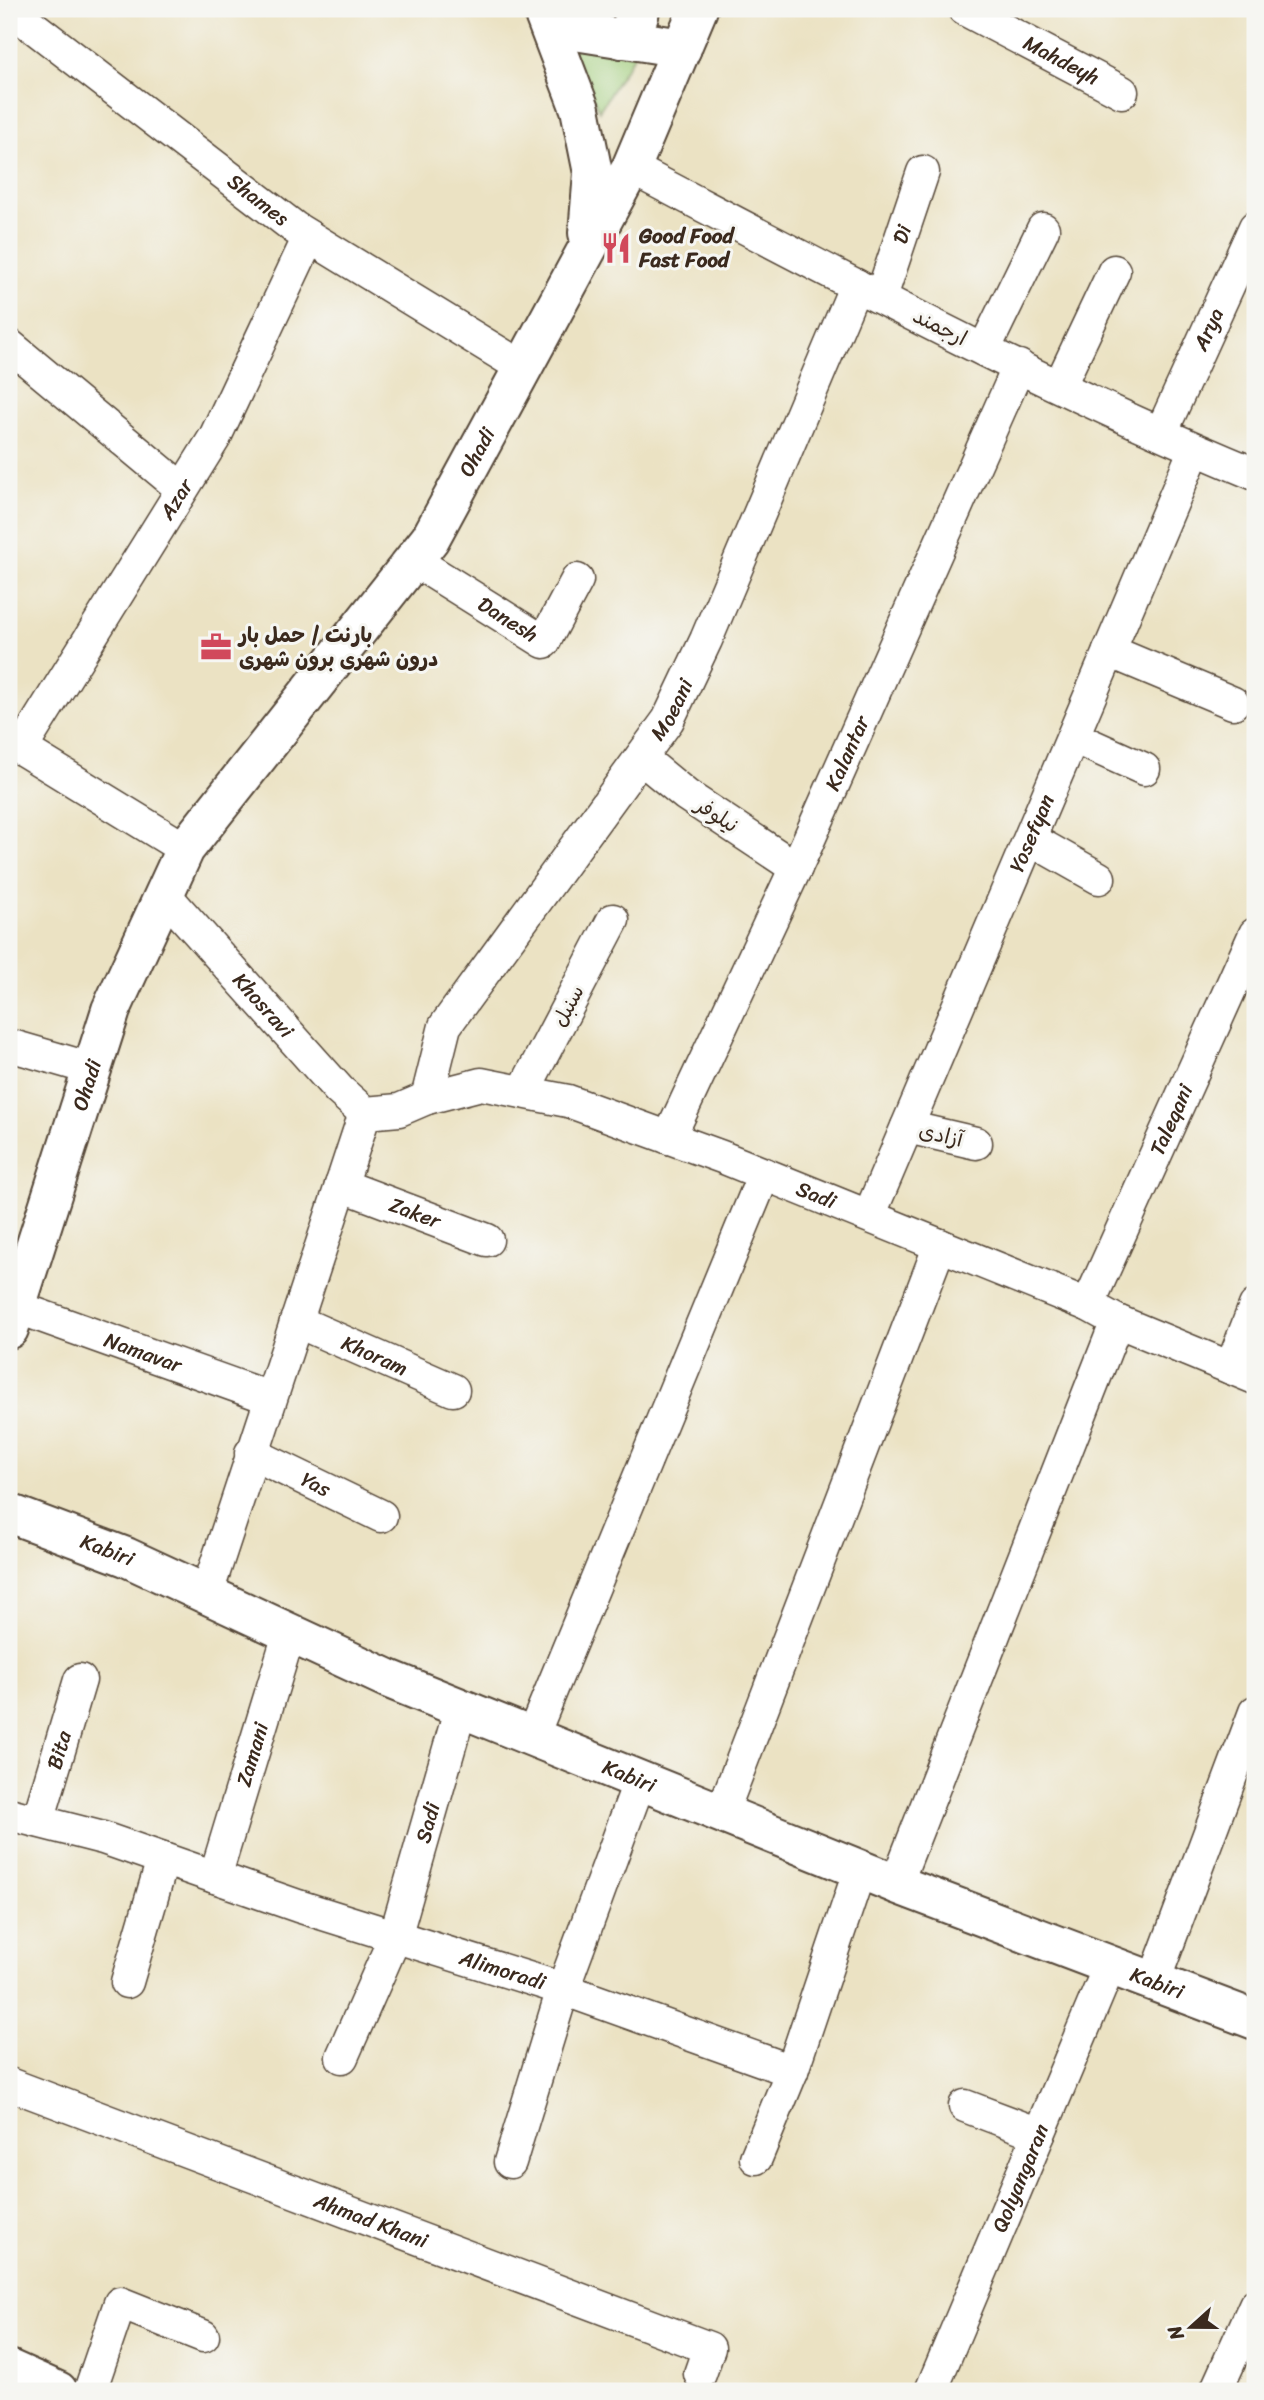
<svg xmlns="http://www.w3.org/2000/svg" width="1264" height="2400" font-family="Sriracha,'Playpen Sans Arabic',sans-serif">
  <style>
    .green { fill: #a0cd7a; stroke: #6e7c4c; stroke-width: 2 }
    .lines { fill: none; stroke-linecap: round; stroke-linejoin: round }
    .street-casing { stroke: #554637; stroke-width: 35 }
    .secondary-casing { stroke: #554637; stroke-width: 42 }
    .street { stroke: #fff; stroke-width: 32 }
    .secondary { stroke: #fff; stroke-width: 38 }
    .labels { text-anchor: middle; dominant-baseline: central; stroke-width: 6; stroke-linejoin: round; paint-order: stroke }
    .street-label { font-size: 21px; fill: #3b2a1e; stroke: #f6f6f2 }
    .poi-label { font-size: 21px; font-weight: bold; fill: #3b2a1e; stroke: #f6f6f2; text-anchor: start }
  </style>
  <rect width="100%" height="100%" fill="#f6f6f2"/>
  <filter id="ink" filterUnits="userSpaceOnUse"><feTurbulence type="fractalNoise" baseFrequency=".0143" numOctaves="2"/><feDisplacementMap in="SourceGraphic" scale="14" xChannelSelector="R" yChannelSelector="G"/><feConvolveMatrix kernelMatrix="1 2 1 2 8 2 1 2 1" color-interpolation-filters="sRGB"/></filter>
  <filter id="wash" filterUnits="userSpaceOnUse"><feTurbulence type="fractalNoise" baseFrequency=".00686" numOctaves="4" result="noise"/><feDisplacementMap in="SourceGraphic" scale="28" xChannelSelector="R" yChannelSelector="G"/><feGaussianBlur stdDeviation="1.57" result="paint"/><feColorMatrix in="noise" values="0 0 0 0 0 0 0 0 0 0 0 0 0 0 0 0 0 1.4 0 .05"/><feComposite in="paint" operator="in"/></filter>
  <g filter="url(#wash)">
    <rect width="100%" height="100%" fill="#ebe2c3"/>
    <!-- green -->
    <path class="green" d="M566,38L636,52L599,111Z"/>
  </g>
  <g filter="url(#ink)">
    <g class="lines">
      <defs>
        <g id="street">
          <path id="s1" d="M10,9L295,228L522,367"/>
          <path id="s2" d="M964,9L1122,92"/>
          <path d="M631,168C836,275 1041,386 1255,474"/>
          <path id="s3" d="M881,297L923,172"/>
          <path d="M9,345L182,489"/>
          <path d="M984,350L1043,229"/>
          <path d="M1060,385L1114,271"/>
          <path id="s4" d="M1161,433L1255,227"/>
          <path id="s5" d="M413,560L544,642L577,580"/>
          <path d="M1109,651L1233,703"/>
          <path d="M1073,737L1144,769"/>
          <path d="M9,741L185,849"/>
          <path id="s6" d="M21,749L215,437L309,237"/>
          <path d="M641,758L686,795L796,868"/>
          <path d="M1030,839L1099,878"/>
          <path id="s7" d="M164,894L339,1090L365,1113L399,1110L427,1098L481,1084L568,1101L722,1157L1088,1305L1117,1321L1255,1378"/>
          <path d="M9,1045L92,1069"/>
          <path d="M523,1092L613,920"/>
          <path id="s8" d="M427,1098L445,1026L668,720L706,640L856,285"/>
          <path d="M907,1127L976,1143"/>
          <path id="s9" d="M669,1138L806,846L1019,366"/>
          <path id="s10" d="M341,1185L487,1240"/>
          <path id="s11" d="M869,1216L1195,449"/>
          <path id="s12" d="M1088,1305L1255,934"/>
          <path id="s13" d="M16,1307L270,1398"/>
          <path id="s14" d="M296,1321L453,1390"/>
          <path d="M1231,1368L1255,1306"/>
          <path id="s15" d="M251,1453L381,1516"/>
          <path d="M206,1596L365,1113"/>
          <path d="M532,1737L764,1174"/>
          <path d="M722,1813L940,1245"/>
          <path id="s16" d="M9,1814L103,1838L298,1906L563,1989L792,2071L860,1869"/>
          <path id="s17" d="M38,1821L80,1680"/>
          <path id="s18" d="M215,1877L289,1634"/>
          <path d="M896,1884L1117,1321"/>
          <path d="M1154,1981L1255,1712"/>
          <path d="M127,1982L163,1859"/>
          <path id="s19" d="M342,2057L395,1937L461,1707"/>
          <path id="s20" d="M9,2084L709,2348L700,2374"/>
          <path d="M965,2106L1039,2134"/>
          <path d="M756,2158L792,2071"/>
          <path d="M510,2162L563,1989L640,1780"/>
          <path d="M90,2391L120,2303L203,2336"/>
          <path id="s21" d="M931,2391L1110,1965"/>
          <path d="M1216,2391L1255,2305"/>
        </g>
        <g id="secondary">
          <path d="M542,9L580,109L593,173L588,233"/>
          <path d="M543,9L575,31L682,48"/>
          <path d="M622,39L639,16L640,9"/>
          <path id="s22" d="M9,1329L111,1010L185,849L430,539L631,168L698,9"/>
          <path id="s23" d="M9,1513L126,1557L389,1679L896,1884L1255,2020"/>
          <path d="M9,2369L58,2391"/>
        </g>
      </defs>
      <!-- street casing -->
      <use href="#street" class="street-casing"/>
      <!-- secondary casing -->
      <use href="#secondary" class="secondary-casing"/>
      <!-- street -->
      <use href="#street" class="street"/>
      <!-- secondary -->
      <use href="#secondary" class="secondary"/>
    </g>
  </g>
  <!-- icons -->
  <defs>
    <symbol id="restaurant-bare" viewBox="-9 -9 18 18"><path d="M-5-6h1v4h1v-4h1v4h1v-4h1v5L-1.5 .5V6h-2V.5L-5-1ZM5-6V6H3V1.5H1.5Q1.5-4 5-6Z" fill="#d1495b" stroke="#f6f6f2" stroke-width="2.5" paint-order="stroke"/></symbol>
    <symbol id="office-bare" viewBox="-9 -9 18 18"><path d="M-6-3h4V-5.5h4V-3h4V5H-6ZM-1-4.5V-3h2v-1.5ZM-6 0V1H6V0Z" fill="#d1495b" stroke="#f6f6f2" stroke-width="2.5" paint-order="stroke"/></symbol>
  </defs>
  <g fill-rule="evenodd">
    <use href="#restaurant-bare" x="594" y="226" width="44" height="44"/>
    <use href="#office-bare" x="194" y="625" width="44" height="44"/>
  </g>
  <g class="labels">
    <!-- street labels -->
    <g class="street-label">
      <text stroke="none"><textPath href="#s2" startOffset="110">Mahdeyh</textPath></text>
      <text stroke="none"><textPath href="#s1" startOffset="313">Shames</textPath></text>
      <text stroke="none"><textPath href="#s3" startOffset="66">Di</textPath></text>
      <text transform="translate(940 327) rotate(27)">ارجمند</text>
      <text stroke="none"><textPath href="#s4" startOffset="114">Arya</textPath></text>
      <text stroke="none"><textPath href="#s22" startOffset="1006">Ohadi</textPath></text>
      <text stroke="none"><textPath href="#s6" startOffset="294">Azar</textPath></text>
      <text stroke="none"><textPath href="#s5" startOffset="112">Danesh</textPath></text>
      <text stroke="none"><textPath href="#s8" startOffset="464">Moeani</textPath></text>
      <text stroke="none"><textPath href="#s9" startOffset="424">Kalantar</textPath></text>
      <text transform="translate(717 815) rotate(33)">نیلوفر</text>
      <text stroke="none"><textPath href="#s11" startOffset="416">Yosefyan</textPath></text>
      <text stroke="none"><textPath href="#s7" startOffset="149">Khosravi</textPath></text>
      <text transform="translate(568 1006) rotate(-62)">سنبل</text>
      <text stroke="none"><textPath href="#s22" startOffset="256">Ohadi</textPath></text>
      <text stroke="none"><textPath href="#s12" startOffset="203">Taleqani</textPath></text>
      <text transform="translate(941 1135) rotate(13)">آزادی</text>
      <text stroke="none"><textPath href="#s7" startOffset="772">Sadi</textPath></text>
      <text stroke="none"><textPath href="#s10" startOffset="79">Zaker</textPath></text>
      <text stroke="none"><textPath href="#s13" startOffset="135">Namavar</textPath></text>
      <text stroke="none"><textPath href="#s14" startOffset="86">Khoram</textPath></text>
      <text stroke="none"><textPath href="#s15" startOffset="72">Yas</textPath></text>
      <text stroke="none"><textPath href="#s23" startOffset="105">Kabiri</textPath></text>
      <text stroke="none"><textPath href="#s17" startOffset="74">Bita</textPath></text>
      <text stroke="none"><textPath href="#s18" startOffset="128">Zamani</textPath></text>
      <text stroke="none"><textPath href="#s23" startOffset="674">Kabiri</textPath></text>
      <text stroke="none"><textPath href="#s19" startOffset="250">Sadi</textPath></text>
      <text stroke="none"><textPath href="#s16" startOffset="518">Alimoradi</textPath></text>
      <text stroke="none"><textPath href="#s23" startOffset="1241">Kabiri</textPath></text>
      <text stroke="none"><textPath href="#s21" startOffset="231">Qolyangaran</textPath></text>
      <text stroke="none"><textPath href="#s20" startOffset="387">Ahmad Khani</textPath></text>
    </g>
    <!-- poi labels -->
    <g class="poi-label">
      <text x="639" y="236">Good Food<tspan x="639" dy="24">Fast Food</tspan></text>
      <text x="239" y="635">بارنت | حمل بار<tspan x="239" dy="24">درون شهری برون شهری</tspan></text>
    </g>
  </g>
  <!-- margin -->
  <rect width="1264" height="2400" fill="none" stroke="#f6f6f2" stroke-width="35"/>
  <!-- north arrow -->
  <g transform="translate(1191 2327) rotate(249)" stroke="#f6f6f2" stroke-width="5" paint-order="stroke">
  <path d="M0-5L12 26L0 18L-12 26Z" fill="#3b2a1e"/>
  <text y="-10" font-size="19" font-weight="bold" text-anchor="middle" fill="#3b2a1e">N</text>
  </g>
</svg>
